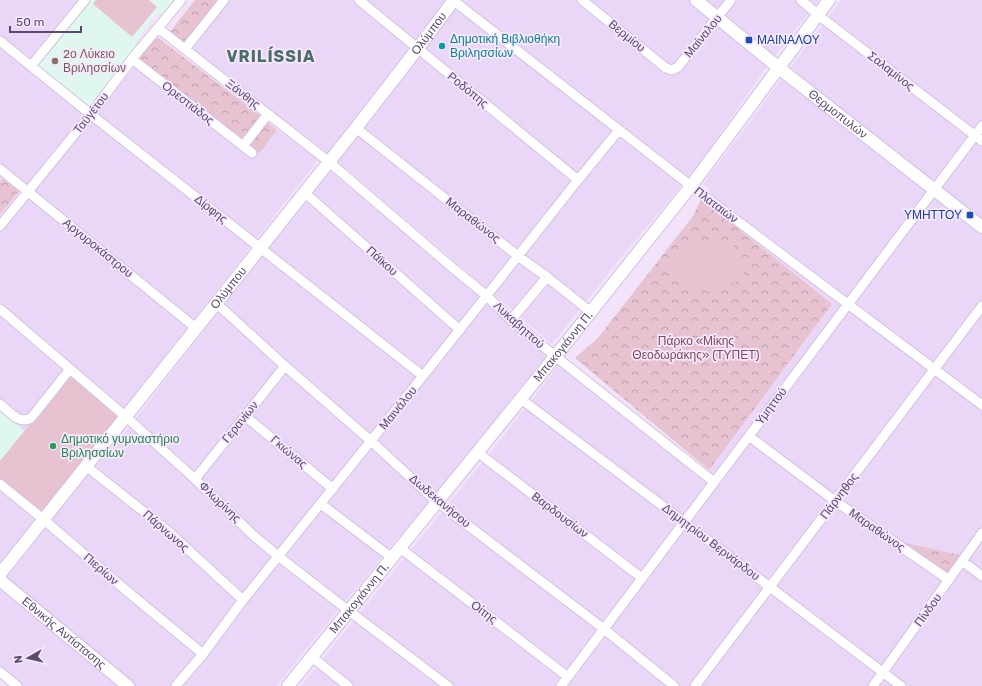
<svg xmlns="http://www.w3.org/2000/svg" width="982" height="686" font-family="Rubik,sans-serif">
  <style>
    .residential { fill: #ead7f7 }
    .education { fill: #e0f7ef }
    .park { fill: url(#park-crowns) }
    .pitch { fill: #e7c2d0 }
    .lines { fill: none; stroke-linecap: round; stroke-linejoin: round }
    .street-casing { stroke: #d2c2e1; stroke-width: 11 }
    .secondary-casing { stroke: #d2bfe5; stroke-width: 14 }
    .street { stroke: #fff; stroke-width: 9 }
    .secondary { stroke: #fff; stroke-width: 12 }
    .transit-dot { fill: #1a4fb4; stroke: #f6e8fe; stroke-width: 1.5 }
    .culture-dot { fill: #0f9aa8; stroke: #f6e8fe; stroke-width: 1.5 }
    .education-dot { fill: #8d6e63; stroke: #f6e8fe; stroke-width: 1.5 }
    .leisure-dot { fill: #2e9e5b; stroke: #f6e8fe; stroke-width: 1.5 }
    .labels { text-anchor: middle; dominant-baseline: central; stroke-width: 3.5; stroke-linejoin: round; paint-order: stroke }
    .street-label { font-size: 12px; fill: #5a4a71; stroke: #f6e8fe }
    .culture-label { font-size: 12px; fill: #0d838f; stroke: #f6e8fe; text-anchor: start }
    .transit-label { font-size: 12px; fill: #164399; stroke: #f6e8fe; text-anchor: start }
    .education-label { font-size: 12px; fill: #785e54; stroke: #f6e8fe; text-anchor: start }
    .park-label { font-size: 12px; fill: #824857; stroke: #f6e8fe }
    .leisure-label { font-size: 12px; fill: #27864d; stroke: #f6e8fe; text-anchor: start }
    .district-label { font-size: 16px; font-weight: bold; letter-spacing: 1px; fill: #4c6d64; stroke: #f6e8fe }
  </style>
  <defs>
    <pattern id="park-crowns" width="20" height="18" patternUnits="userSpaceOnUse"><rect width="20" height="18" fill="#e7c2d0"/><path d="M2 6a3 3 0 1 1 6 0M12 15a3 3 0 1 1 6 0" fill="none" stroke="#bea0ad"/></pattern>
  </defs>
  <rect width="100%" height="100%" fill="#f2e3fb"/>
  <!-- residential -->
  <path class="residential" d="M0,0H89L31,70L94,124L101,115L98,112L136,65L243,149L266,121L318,160L119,416L70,376L25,431L0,411Z
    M229,0H819L768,65L696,168L623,255L552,344L336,160L248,91L190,49Z
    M841,0H982V686H301L402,561L490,453L560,364L633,422L702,479L832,304L701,199L709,188L703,184Z
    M330,171L554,358L405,546L399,536L276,686H16L0,673V479L41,512L126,431L226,302Z"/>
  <!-- education -->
  <path class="education" d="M89,0H174L164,12L156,14L135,43V48L87,109L35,65Z
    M0,411L25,431L0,461Z"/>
  <!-- park -->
  <path class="park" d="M195,0H219L184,44L170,32Z
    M156,36L261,116L241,140L137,59Z
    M266,121L277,130L259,153L251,147L250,144Z
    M3,179L19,191L1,213L0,211V182Z
    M701,199L832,304L709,470L575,358L598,338L693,216Z
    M905,543L960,555L948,573Z"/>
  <!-- pitch -->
  <path class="pitch" d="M96,0H149L157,7L132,37L93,4Z
    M707,240H723L736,248L747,264L741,280C723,288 704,291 684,289L676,280L671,271C674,260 677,245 690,242C695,241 701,241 707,240Z
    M70,375L118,417L41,512L0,479V461Z"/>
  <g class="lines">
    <defs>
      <path id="street" d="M359,0L578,180
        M582,0L666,68L672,70L678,67L731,0
        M801,0L822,18L982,141
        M454,1L691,186L982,405
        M158,28L328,161L454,269L487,296L511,320L555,356L714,482
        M0,41L99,121L423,376
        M185,49L224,0
        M132,59L252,153
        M31,66L85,0
        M356,128L518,256L547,277L591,312
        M243,146L268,114
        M0,169L196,328
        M304,192L460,330
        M0,226L91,114L132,59L181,0
        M216,303L285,366L371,441L437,502L604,629L674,686
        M0,309L125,416L195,479L253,535L278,556L349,611L448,686
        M511,320L547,277
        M521,399L901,686
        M0,404C9,411 19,425 31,418L70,369
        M245,416L333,489
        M749,436L835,501L949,580
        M477,452L642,578
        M86,466L168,531L243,600
        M195,479L285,366
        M0,484L43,519L128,592L203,654
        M321,504L392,558
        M400,548L568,677
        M962,561L982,576
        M312,657L348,686
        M0,672L17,686
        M176,686L203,654L243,600L423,376L578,180L619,130
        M561,686L982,126
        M695,686L982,306
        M873,686L982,533"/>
      <g id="secondary">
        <path id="s1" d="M696,0L779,68L982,227"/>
        <path id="s2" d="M0,574L356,128L418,48L454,0"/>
        <path id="s3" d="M0,580L128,686"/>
        <path id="s4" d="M288,686L570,338L691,186L829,0"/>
      </g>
    </defs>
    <!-- street casing -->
    <use href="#street" class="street-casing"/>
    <!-- secondary casing -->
    <use href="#secondary" class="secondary-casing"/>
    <!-- street -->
    <use href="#street" class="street"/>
    <!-- secondary -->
    <use href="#secondary" class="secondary"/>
  </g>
  <!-- markers -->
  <g class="transit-dot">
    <rect x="745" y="36" width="8" height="8" rx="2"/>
    <rect x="966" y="211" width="8" height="8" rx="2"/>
  </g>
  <circle class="culture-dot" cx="442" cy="46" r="4"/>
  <circle class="education-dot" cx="55" cy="61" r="4"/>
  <circle class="leisure-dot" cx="53" cy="446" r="4"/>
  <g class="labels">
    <!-- street labels -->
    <g class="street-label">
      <text stroke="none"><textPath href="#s2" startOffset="690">Ολύμπου</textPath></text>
      <text transform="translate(627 36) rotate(39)">Βερμίου</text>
      <text transform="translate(703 36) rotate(-51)">Μαίναλου</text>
      <text transform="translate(891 71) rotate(38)">Σαλαμίνος</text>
      <text transform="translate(468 90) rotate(39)">Ροδόπης</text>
      <text transform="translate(243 94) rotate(38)">Ξάνθης</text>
      <text transform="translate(188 103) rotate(38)">Ορεστιάδος</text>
      <text transform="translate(91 113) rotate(-52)">Ταϋγέτου</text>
      <text stroke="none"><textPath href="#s1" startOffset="182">Θερμοπυλών</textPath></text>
      <text transform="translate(716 205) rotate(37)">Πλαταιών</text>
      <text transform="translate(211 209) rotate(38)">Δίρφης</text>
      <text transform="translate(473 220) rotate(38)">Μαραθώνος</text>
      <text transform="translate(98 248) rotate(39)">Αργυροκάστρου</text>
      <text transform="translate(382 261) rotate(42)">Πάϊκου</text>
      <text stroke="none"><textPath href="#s2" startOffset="366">Ολύμπου</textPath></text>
      <text transform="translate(519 325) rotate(42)">Λυκαβηττού</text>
      <text stroke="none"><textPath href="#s4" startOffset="437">Μπακογιάννη Π.</textPath></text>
      <text transform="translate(771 406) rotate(-53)">Υμηττού</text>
      <text transform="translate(398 408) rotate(-51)">Μαινάλου</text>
      <text transform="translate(240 422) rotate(-51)">Γερανίων</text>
      <text transform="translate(289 452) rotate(40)">Γκιώνας</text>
      <text transform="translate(839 496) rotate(-53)">Πάρνηθος</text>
      <text transform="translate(440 501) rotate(40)">Δωδεκανήσου</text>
      <text transform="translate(220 502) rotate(44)">Φλωρίνης</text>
      <text transform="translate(560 515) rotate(37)">Βαρδουσίων</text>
      <text transform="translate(877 530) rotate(35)">Μαραθώνος</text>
      <text transform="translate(166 531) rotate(41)">Πάρνωνος</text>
      <text transform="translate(711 542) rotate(37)">Δημητρίου Βερνάρδου</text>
      <text transform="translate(101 569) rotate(41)">Πιερίων</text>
      <text stroke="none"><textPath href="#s4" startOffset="113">Μπακογιάννη Π.</textPath></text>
      <text transform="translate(928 610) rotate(-54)">Πίνδου</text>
      <text transform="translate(484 612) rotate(37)">Οίτης</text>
      <text stroke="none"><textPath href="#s3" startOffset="83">Εθνικής Αντίστασης</textPath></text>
    </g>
    <!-- culture labels -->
    <g class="culture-label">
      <text x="450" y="39">Δημοτική Βιβλιοθήκη<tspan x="450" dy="14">Βριλησσίων</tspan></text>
    </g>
    <!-- transit labels -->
    <g class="transit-label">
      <text x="757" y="40">ΜΑΙΝΑΛΟΥ</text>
      <text x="962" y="215" text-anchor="end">ΥΜΗΤΤΟΥ</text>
    </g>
    <!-- education labels -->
    <g class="education-label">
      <text x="63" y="54">2ο Λύκειο<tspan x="63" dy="14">Βριλησσίων</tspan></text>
    </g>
    <!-- park labels -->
    <g class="park-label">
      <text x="696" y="341">Πάρκο «Μίκης<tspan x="696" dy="14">Θεοδωράκης» (ΤΥΠΕΤ)</tspan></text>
    </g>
    <!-- leisure labels -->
    <g class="leisure-label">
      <text x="61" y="439">Δημοτικό γυμναστήριο<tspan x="61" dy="14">Βριλησσίων</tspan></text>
    </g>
    <!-- district labels -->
    <g class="district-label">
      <text x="271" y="56">VRILÍSSIA</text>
    </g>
  </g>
  <!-- north arrow -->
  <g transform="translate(28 658) rotate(262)" stroke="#f6e8fe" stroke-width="3" paint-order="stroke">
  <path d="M0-3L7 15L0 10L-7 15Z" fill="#5a4a71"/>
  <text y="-6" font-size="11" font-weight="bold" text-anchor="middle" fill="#5a4a71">N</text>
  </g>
  <!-- scale -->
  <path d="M10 26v6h71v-6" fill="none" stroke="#5a4a71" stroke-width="2"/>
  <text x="16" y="26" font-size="12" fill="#5a4a71" stroke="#f6e8fe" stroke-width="3" paint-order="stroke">50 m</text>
</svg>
